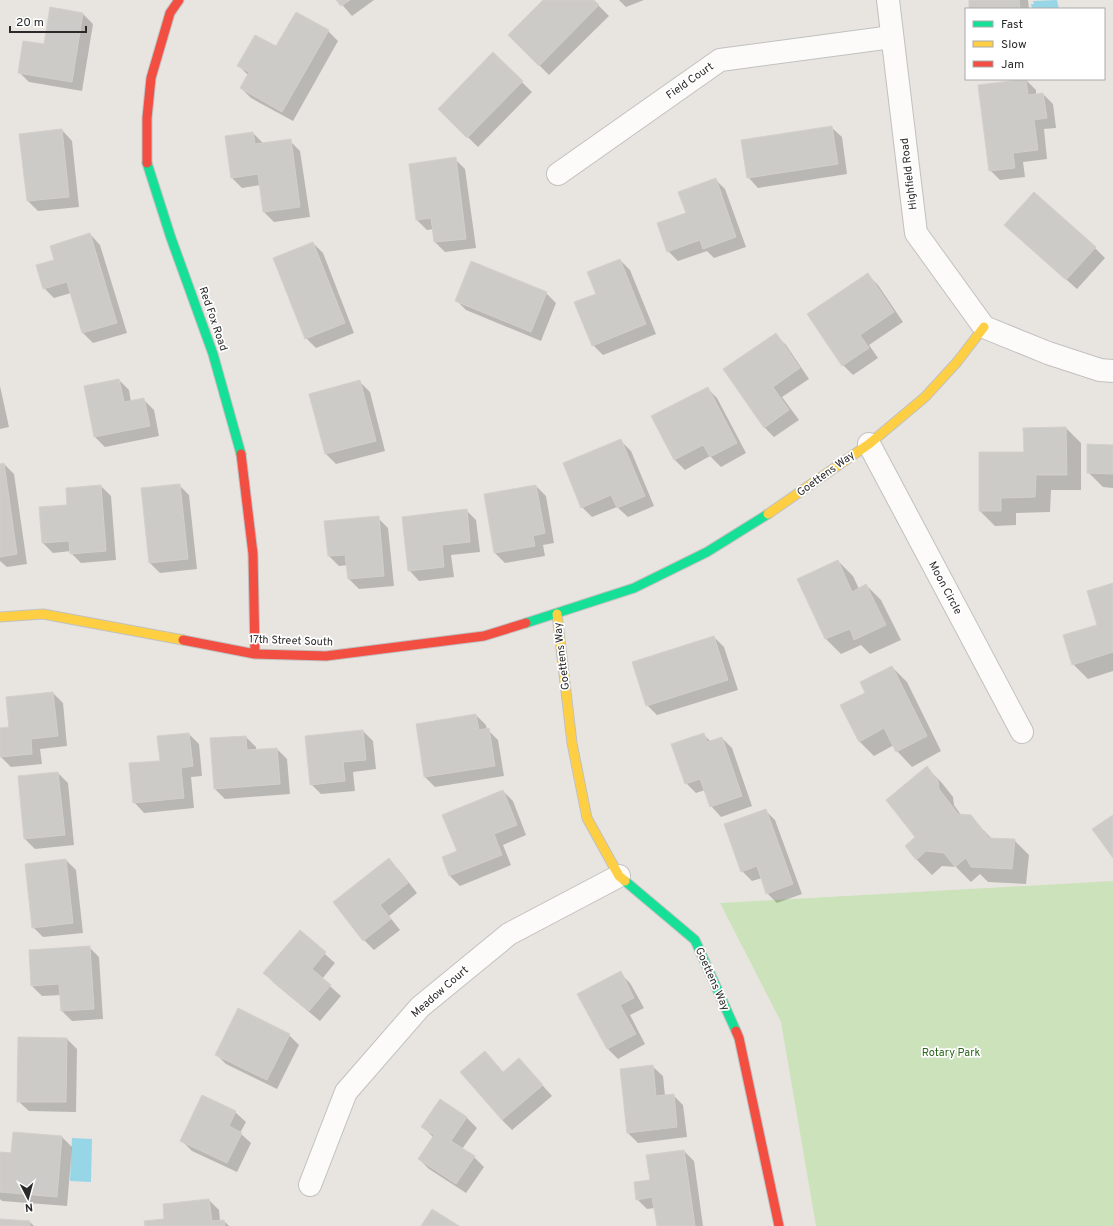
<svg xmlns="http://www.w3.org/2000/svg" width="1113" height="1226" font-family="Overpass,sans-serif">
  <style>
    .green { fill: #cce2ba }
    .water { fill: #97d6e7 }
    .shadow { fill: #0003 }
    .building { fill: #cdcbc7; stroke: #d3d0cc }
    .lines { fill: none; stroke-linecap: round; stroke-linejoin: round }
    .street-casing { stroke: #c1c1c1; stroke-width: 24 }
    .fast-casing { stroke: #c1c1c1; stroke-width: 11 }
    .slow-casing { stroke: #c1c1c1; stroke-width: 11 }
    .jam-casing { stroke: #c1c1c1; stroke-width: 11 }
    .street { stroke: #fcfbfa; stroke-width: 22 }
    .fast { stroke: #16e098; stroke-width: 9 }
    .slow { stroke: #ffcf43; stroke-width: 9 }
    .jam { stroke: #f24e42; stroke-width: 9 }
    .labels { text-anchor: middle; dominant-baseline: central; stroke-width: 3.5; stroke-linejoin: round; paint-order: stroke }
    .street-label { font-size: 11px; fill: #2a2a2a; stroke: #fff }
    .park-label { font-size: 11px; fill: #2e651d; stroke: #fff }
  </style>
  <rect width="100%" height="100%" fill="#e8e5e0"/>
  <!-- green -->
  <path class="green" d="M1113,881V1226H816L781,1022L720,903Z"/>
  <!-- water -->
  <path class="water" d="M1057,0L1059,9H1032L1031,4H1034L1033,1Z
    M72,1138L92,1139L91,1182L70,1181Z"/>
  <!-- shadow -->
  <path class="shadow" d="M338,0H374L352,16Z
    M544,0H593L609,16L549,75L509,35Z
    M619,0H644L626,7Z
    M970,0H1028L1029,9H970Z
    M83,14L93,24L82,91L29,82L19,72L44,45Z
    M328,31L338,41L293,121L251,98L241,88L248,75L239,66L277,48Z
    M493,54L532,92L478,147L439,109Z
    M1026,80L1036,90V95L1043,94L1053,104L1056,128L1044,129L1047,159L1023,162L1025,177L1000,180L990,170Z
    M831,127L842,137L847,174L758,188L748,177Z
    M62,130L72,141L79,207L38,211L28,201Z
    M253,133L263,143L290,141L300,151L310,217L274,222L264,212L260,185L242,188L232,178Z
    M455,159L465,169L476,248L445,252L435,242L434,229L427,230L417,220L410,165Z
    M715,179L725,189L746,247L714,258L707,251L678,261L668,251L687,214Z
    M90,234L100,245L127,333L93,343L83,333L71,293L54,298L44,288L55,261Z
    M1016,235L1095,248L1105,258L1077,289Z
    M313,243L323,253L354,333L316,348L306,338Z
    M620,260L630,270L656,334L603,355L593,345Z
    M868,275L878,285L903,322L869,345L878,358L853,375L843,365Z
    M546,293L556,303L541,341L466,310L456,300Z
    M776,335L786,345L809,379L782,397L799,420L774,437L764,427Z
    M119,380L129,390L131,402L144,400L154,410L159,436L105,447L95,437L85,387Z
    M360,382L370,392L385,451L336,464L326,454L310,395Z
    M0,386L9,427L0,429Z
    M707,388L717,398L746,453L721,467L710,456L685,470L675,460L653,417Z
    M1066,428L1081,443V490H1051L1050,512L1016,513V525L995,526L980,511L1025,453Z
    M621,441L631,451L654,506L628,517L617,507L592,517L582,507Z
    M1113,446V488L1103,487L1088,472Z
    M4,464L14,474L27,564L7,567L0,561V465Z
    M179,485L189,495L197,569L160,573L150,563Z
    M101,486L111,496L116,560L81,563L71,553V551L53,553L43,543L68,506Z
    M536,486L546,496L554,543L543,545L545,556L505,563L495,553Z
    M466,510L476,520L480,552L451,555L454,577L419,581L409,570Z
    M378,518L388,528L394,586L359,589L349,579L348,565L339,566L329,556Z
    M838,561L853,576L859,589L866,585L881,600L901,640L870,654L861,645L841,654L826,639L798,579Z
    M1113,584V671L1088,679L1073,664L1098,626Z
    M714,637L724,647L738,690L657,715L647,705Z
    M892,667L907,682L941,751L912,767L897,751L894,745L874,756L859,741L866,693Z
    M53,693L63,703L67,746L40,749L42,764L11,767L1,757L0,729L11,728Z
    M476,715L486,725L487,730H488L498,740L504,776L435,787L425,777L417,725Z
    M363,731L373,741L376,769L353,772L355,791L321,794L311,784Z
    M189,734L199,744L202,776L191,777L194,808L144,813L134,802L161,761Z
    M703,734L711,742L722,738L732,748L752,806L721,817L711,806L705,790L696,793L686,783Z
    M246,737L256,747V750L277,749L287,759L290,794L225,799L215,789Z
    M927,768L942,783L953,797L954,805L961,815L970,816L992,839L1014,840L1029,855L1026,884L988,882L980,874L971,882L956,867L942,866L932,875L917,860L906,846L917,837Z
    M58,773L68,783L74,845L35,849L25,839Z
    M503,791L513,801L526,835L503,845L511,865L460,886L450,876L443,858L459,851Z
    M765,810L775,820L802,894L777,903L767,893L762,878L752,881L742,871Z
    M66,860L76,870L83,933L43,937L33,927Z
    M389,860L399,870L417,893L389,916L400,930L374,950L364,940L334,903Z
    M300,932L335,963L322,979L341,996L320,1021L274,983L264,973Z
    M89,947L99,957L103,1019L72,1021L62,1011L61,995L42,996L32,986Z
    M620,973L630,983L644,1008L630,1015L645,1044L618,1059L608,1049L579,995Z
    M289,1035L299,1045L277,1089L226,1064L216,1054Z
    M67,1039L77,1049L76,1112L29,1111L18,1101Z
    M519,1059L552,1096L512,1130L502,1120L503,1073Z
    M652,1066L663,1076L665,1096L673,1095L683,1105L687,1137L638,1143L628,1133Z
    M203,1097L235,1112L246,1122L240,1133L251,1143L237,1172L192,1151L182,1141Z
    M441,1100L467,1118L477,1128L462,1149L474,1157L484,1167L466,1193L429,1169L419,1159L433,1137L423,1127Z
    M62,1137L72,1147L67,1206L2,1201L0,1199V1153L12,1154Z
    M684,1151L694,1161L703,1226H658L655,1208L647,1209L637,1199L651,1181Z
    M209,1200L219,1210L220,1221H224L229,1226H146L166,1220Z
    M0,1220L30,1222L34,1226H0Z"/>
  <!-- building -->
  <path class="building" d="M336,0H350L341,6Z
    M543,0H594L599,5L539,66L508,35Z
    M969,0H1019L1020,9H969Z
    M50,7L83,13L72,82L18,73L23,41L44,44Z
    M296,12L329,30L282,112L240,88L249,72L237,66L255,35L276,46Z
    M493,52L523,81L467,138L438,109Z
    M1026,79L1028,95L1043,93L1047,118L1034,120L1038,150L1013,153L1015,168L989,171L978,85Z
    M832,126L838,164L747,178L741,140Z
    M62,129L69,197L27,201L19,134Z
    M253,132L255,144L291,139L300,207L263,212L258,174L231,178L225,136Z
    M456,157L466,239L434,242L431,218L416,220L409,164Z
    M716,178L736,237L703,249L700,240L667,252L657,223L686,213L678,192Z
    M1034,192L1096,247L1066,280L1004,225Z
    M90,233L117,323L82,333L67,282L43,289L36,265L54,260L50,246Z
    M313,242L345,323L305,339L273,258Z
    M620,259L646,324L592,346L574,302L596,294L587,272Z
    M471,261L547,292L531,332L455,301Z
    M868,273L894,312L860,335L869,348L842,366L807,314Z
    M776,333L800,368L773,387L789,410L764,428L723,369Z
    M119,379L124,402L144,398L150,426L94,437L84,386Z
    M360,380L376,441L325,454L309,394Z
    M708,387L737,443L710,457L703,445L674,460L651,416Z
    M1066,427L1067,475H1036L1035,497L1001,498V511H979V452H1024L1023,428Z
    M621,439L645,496L617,508L611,495L581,508L563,463Z
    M1087,444L1113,445V474L1087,473Z
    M4,463L17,554L0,557V464Z
    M180,484L188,559L149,563L141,488Z
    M101,485L106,551L70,554L69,541L42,543L39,507L67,505L66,488Z
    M536,485L545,533L533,536L535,546L494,553L484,494Z
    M467,509L470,542L442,545L444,567L408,571L402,517Z
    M379,516L384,576L348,579L345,555L328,556L324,521Z
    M838,560L852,592L866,584L886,625L854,640L850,629L825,639L797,579Z
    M1113,583V652L1072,665L1063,635L1097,625L1087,591Z
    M714,636L728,680L646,706L632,662Z
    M892,666L927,736L896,752L884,728L859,742L840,705L865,693L860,682Z
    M53,692L58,736L31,739L32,754L0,757V728L9,727L6,697Z
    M476,714L479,730L489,728L495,766L424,777L416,724Z
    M363,730L366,760L343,762L345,781L310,785L305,736Z
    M189,733L193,766L181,768L184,798L133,803L129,763L160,761L157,736Z
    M704,733L707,742L722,737L742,796L710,807L700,779L685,784L671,744Z
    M246,736L247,750L277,748L280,784L214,789L210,738Z
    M927,766L938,781L939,789L958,814L971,815L989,838L1015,839L1012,869L971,867L966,858L955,867L944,853L926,851L916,860L905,846L915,837L886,800Z
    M58,772L65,835L24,839L18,776Z
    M503,790L517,825L494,834L502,855L449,876L442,857L457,851L442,815Z
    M766,809L793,884L766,894L757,866L741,872L724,824Z
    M1113,815V858L1092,829Z
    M389,858L408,883L380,905L391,919L363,941L333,902Z
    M66,859L73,923L32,928L25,864Z
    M300,930L326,952L312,969L331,985L309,1011L263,973Z
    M90,946L94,1009L61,1011L59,984L31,986L29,950Z
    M621,971L634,998L620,1005L636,1034L607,1049L577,994Z
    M238,1008L290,1034L267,1080L215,1055Z
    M18,1037L67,1038L66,1102H17Z
    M485,1051L503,1072L519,1058L543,1085L502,1120L460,1072Z
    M653,1065L656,1096L674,1094L677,1127L627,1133L620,1069Z
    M202,1095L236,1111L229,1126L242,1133L227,1163L180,1141Z
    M440,1099L467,1117L451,1141L475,1156L456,1184L418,1159L434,1135L421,1127Z
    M13,1132L62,1136L57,1197L0,1192V1152L11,1153Z
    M684,1150L695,1226H657L652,1197L636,1200L634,1182L650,1180L646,1155Z
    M209,1199L212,1221L224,1220L225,1226H145L144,1221L164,1219L163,1204Z
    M432,1209L459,1226H421Z
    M0,1219L30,1221V1226H0Z"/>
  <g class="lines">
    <defs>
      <path id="street" d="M888,0L916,233L984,327L1048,353L1100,370L1113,371
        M558,174L720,60L892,37
        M869,444L1022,732
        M310,1185L346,1092L420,1007L509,934L619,876"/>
      <path id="fast" d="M147,163L171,238L213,354L241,454
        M526,623L634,588L707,552L768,514
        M625,881L695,940L736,1031"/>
      <path id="slow" d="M768,514L869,444L925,397L957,362L984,327
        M557,614L572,743L587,818L619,876L625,881
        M0,617L43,614L183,640"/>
      <path id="jam" d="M147,163V118L151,78L170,13L179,0
        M241,454L253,554L255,654
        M183,640L255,654L326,656L484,636L526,623
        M736,1031L739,1038L779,1226"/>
    </defs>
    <!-- street casing -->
    <use href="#street" class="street-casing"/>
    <!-- fast casing -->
    <use href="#fast" class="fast-casing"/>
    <!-- slow casing -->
    <use href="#slow" class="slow-casing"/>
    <!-- jam casing -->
    <use href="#jam" class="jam-casing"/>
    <!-- street -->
    <use href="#street" class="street"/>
    <!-- fast -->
    <use href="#fast" class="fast"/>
    <!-- slow -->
    <use href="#slow" class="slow"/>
    <!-- jam -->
    <use href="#jam" class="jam"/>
  </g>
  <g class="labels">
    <!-- street labels -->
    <g class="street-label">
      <text transform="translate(690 81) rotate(-35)">Field Court</text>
      <text transform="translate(909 174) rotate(-97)">Highfield Road</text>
      <text transform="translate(213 319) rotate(71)">Red Fox Road</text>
      <text transform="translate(826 474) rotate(-36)">Goettens Way</text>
      <text transform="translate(945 588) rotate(62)">Moon Circle</text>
      <text transform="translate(291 641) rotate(2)">17th Street South</text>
      <text transform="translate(562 656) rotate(-97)">Goettens Way</text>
      <text transform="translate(712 979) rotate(66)">Goettens Way</text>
      <text transform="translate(440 992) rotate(-41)">Meadow Court</text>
    </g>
    <!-- park labels -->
    <g class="park-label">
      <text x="951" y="1053">Rotary Park</text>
    </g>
  </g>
  <!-- legend -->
  <rect x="965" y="8" width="140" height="72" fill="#ffffff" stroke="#aaaaaa"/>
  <rect x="973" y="21" width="20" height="6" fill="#16e098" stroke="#aaaaaa"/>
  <text x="1001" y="28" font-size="12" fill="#2a2a2a">Fast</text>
  <rect x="973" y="41" width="20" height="6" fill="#ffcf43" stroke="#aaaaaa"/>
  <text x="1001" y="48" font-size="12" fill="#2a2a2a">Slow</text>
  <rect x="973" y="61" width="20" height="6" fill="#f24e42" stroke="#aaaaaa"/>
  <text x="1001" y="68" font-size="12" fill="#2a2a2a">Jam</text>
  <!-- north arrow -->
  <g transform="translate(28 1198) rotate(174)" stroke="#ffffff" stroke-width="3" paint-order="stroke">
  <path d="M0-3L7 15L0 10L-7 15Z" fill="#2a2a2a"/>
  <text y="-6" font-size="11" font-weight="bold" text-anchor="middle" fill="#2a2a2a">N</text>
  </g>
  <!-- scale -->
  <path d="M10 26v6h76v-6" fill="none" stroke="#2a2a2a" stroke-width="2"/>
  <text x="16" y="26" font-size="12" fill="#2a2a2a" stroke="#ffffff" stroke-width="3" paint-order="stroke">20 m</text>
</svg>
